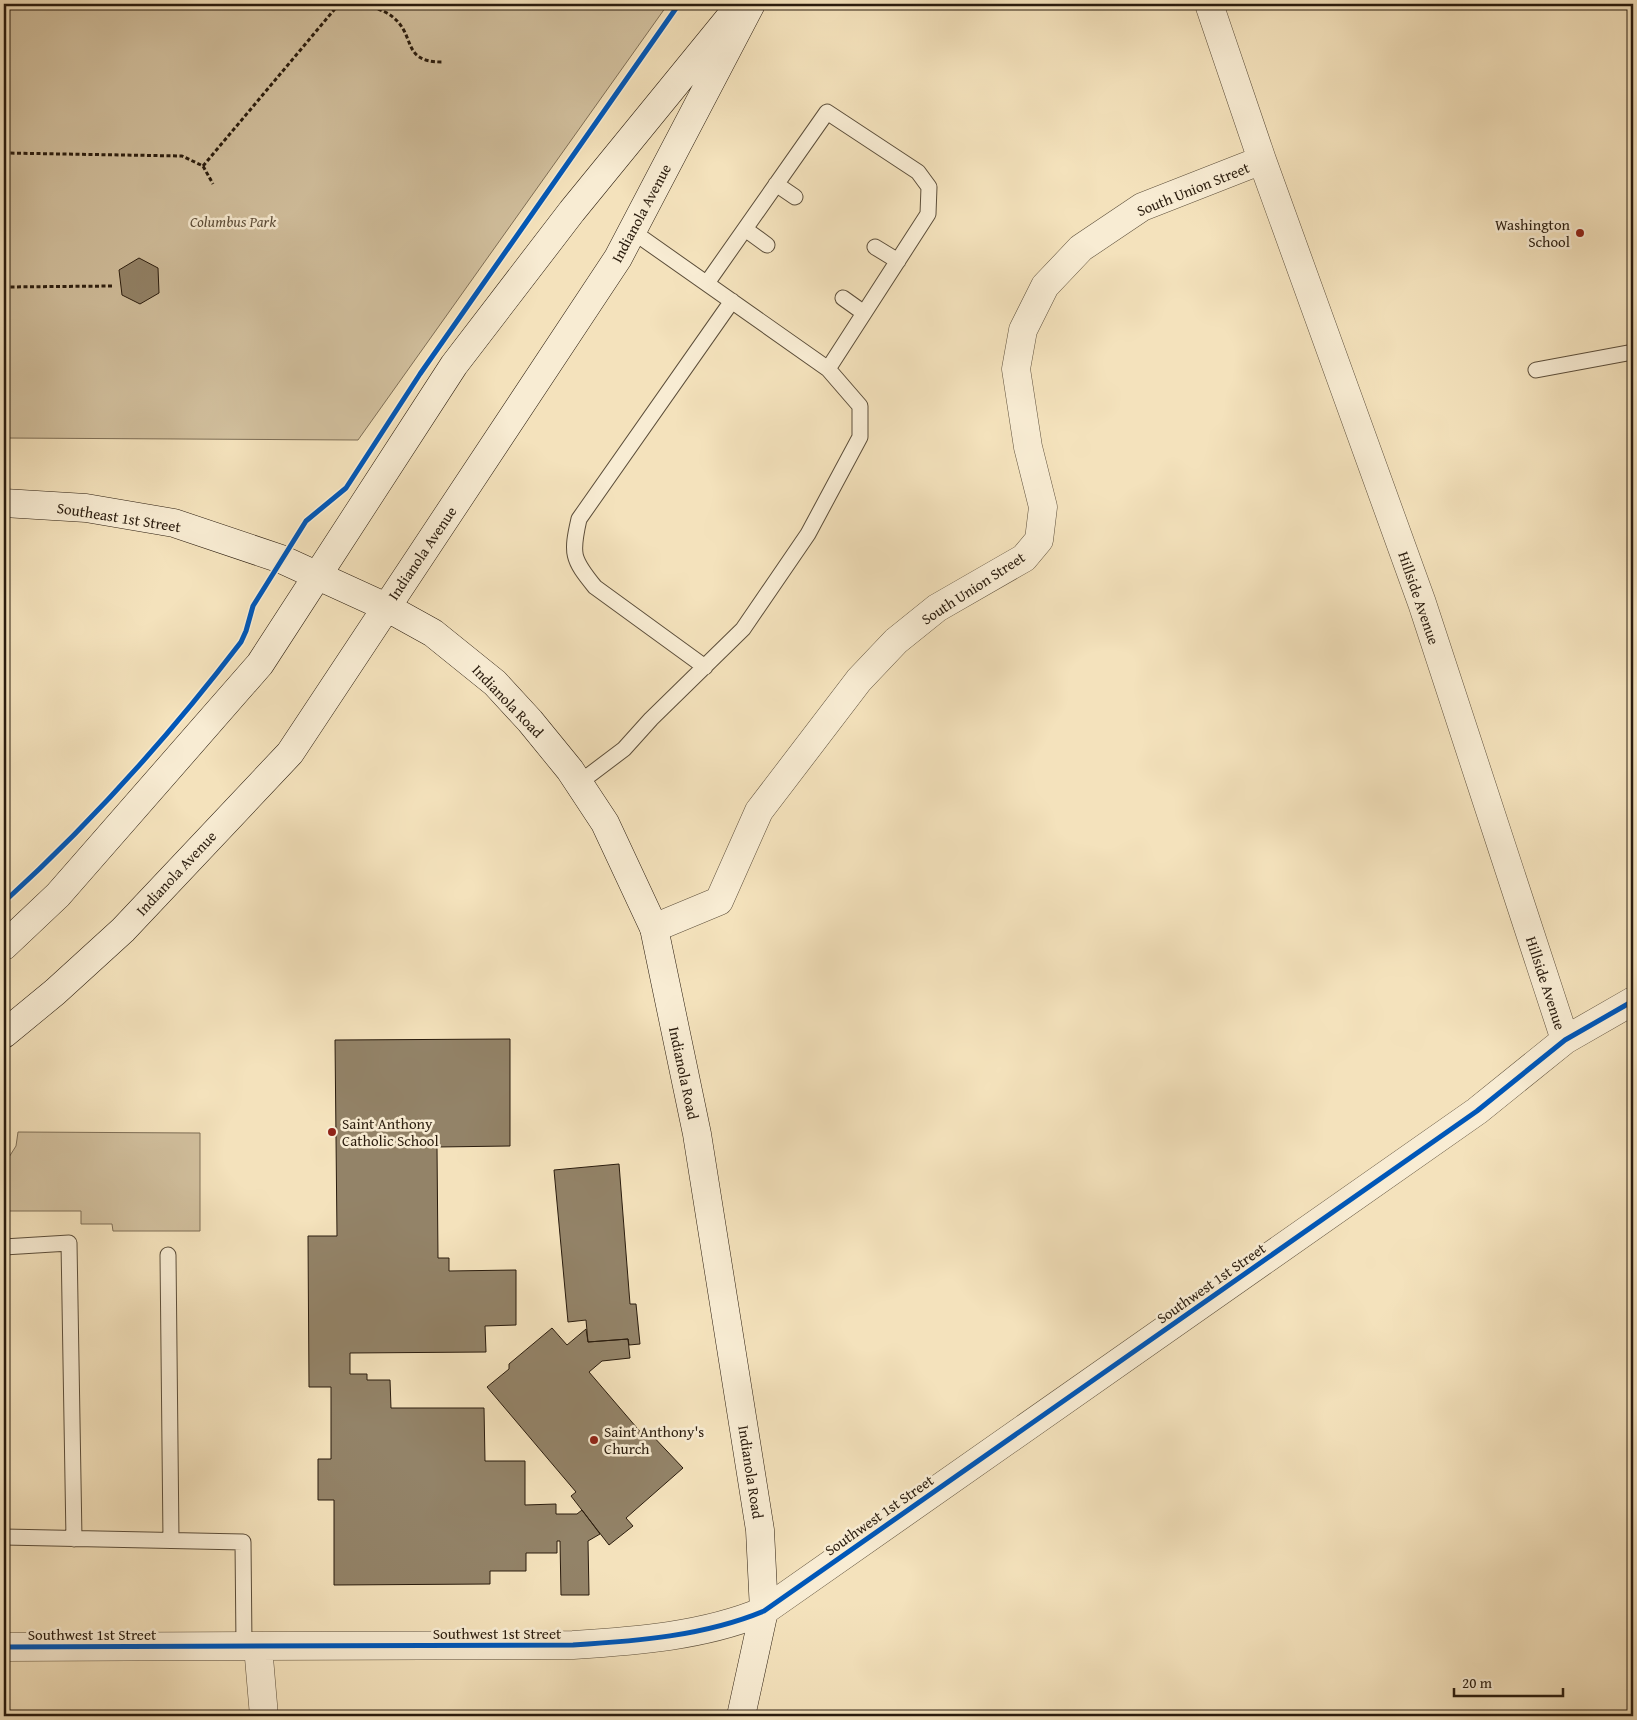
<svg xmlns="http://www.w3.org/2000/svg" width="1637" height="1720" font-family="'Gentium Book Plus',serif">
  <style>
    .green { fill: #d2c09e; stroke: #7e6e56 }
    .building { fill: #938368; stroke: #2a1c0e }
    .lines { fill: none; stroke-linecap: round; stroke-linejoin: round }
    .service-casing { stroke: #5c4e3a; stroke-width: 17 }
    .minor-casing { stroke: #5c4e3a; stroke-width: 29 }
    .secondary-casing { stroke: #2a1c0e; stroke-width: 29 }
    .path { stroke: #2a1c0e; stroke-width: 3; stroke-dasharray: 4 2.5; stroke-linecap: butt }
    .service { stroke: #f8ecd3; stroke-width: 15 }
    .minor { stroke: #f8ecd3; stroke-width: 28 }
    .secondary { stroke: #f8ecd3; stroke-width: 28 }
    .cycleway-casing { stroke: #f8ecd3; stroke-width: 8 }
    .cycleway { stroke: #0057b8; stroke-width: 5 }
    .poi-dot { fill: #8f2418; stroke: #f8ecd3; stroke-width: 2 }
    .labels { text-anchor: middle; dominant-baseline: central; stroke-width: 5; stroke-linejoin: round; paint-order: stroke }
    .street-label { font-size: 15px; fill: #2a1c0e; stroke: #f8ecd3 }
    .park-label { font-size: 15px; font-style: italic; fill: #5c4d39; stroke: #f8ecd3 }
    .poi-label { font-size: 15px; fill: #2a1c0e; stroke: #f8ecd3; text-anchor: start }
  </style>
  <rect width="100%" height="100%" fill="#f4e2bc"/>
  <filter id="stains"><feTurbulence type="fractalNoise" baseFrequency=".004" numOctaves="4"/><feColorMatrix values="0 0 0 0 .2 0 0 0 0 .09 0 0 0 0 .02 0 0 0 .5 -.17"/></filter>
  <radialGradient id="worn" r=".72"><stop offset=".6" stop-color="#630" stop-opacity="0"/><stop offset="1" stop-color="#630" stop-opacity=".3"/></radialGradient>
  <!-- green -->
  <path class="green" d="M4,4H668L358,440L4,438Z
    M18,1132L200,1133V1231H113L112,1224H81V1211H4V1165L16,1146Z"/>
  <!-- building -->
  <path class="building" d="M139,258L158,268L159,293L140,304L122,295L119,270Z
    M510,1039V1146L437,1147L438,1258H449V1271L516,1270V1325L485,1326L486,1352L350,1353V1374H367V1380H390L391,1408H484L485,1461H525V1505L556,1504V1514H577L582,1510L600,1534L588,1541L589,1595H561L560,1541H557V1553H526V1571H490V1584L334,1585V1500H318V1459H331V1387H309L308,1236H337L335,1040Z
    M619,1164L630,1304H636L640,1344L629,1345L628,1339L588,1342L586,1320L568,1322L554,1170Z
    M552,1328L567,1345L586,1329L588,1342L628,1339L630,1358L602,1361L589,1372L643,1435L648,1431L683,1468L626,1518L633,1526L609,1545L571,1496L576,1492L487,1387L509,1369V1364Z"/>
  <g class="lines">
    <defs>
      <path id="service" d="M776,184L795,197
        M745,229L767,245
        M875,247L898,261
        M707,283L827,112L918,172L929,187L928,214L828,369
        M843,298L864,313
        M1536,370L1633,352
        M705,667L595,587C572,559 571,554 579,519L732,301
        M579,783L624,749L651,719L743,629L808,534L860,437V406L828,369L632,231
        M4,1247L69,1243L74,1539
        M168,1255L171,1540
        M4,1537L243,1542L244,1646"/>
      <path id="minor" d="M1209,4L1262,160L1422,603L1565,1040
        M654,928L719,901L759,811L859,680L896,641L937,608L1024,558L1039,540L1043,507L1028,447L1016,369L1023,330L1045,286L1081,248L1142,207L1262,160
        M258,1646L264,1716
        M4,1647L573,1645C637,1641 704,1636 764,1611L1477,1111L1565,1040L1633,1001"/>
      <path id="secondary" d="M4,503L86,508L174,523L281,559L386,607L433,633L495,683L530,721L570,770L605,823L654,928L697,1134L760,1530L764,1611L741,1716
        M4,946L58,895L260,664L454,365L572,211L731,16
        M4,1034L55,992L123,930L290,753L618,258L751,4"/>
    </defs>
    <!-- service casing -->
    <use href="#service" class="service-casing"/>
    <!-- minor casing -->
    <use href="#minor" class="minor-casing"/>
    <!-- secondary casing -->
    <use href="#secondary" class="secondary-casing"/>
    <!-- path -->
    <path class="path" d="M346,4C360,5 374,6 387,13C419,32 398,62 442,62
      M4,153L182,156L203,166L213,184
      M203,166L339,4
      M4,287L114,286"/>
    <!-- service -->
    <use href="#service" class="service"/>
    <!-- minor -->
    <use href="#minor" class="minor"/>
    <!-- secondary -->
    <use href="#secondary" class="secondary"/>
    <defs>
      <path id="cycleway" d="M4,902C91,823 170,735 241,642L246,631L253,606L306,521L346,488L420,374L679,4
        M4,1647L573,1645C637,1641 704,1636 764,1611L1477,1111L1565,1040L1633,1001"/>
    </defs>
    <!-- cycleway casing -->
    <use href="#cycleway" class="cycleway-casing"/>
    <!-- cycleway -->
    <use href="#cycleway" class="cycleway"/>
  </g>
  <!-- markers -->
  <g class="poi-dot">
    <circle cx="1580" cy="233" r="5"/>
    <circle cx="332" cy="1132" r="5"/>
    <circle cx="594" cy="1440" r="5"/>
  </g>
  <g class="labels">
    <!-- street labels -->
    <g class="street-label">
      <text transform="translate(1193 189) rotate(-22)">South Union Street</text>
      <text transform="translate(641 213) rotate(-62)">Indianola Avenue</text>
      <text transform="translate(119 517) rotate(9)">Southeast 1st Street</text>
      <text transform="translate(422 553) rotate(-56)">Indianola Avenue</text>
      <text transform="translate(973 588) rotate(-33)">South Union Street</text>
      <text transform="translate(1419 598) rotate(71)">Hillside Avenue</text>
      <text transform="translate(508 701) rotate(46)">Indianola Road</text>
      <text transform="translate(176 873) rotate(-47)">Indianola Avenue</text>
      <text transform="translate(1546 983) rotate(72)">Hillside Avenue</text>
      <text transform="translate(684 1073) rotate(78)">Indianola Road</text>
      <text transform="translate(1211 1283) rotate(-35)">Southwest 1st Street</text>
      <text transform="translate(751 1472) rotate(81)">Indianola Road</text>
      <text transform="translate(879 1515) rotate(-35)">Southwest 1st Street</text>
      <text x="497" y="1633">Southwest 1st Street</text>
      <text x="92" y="1634">Southwest 1st Street</text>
    </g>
    <!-- park labels -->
    <g class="park-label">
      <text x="233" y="221">Columbus Park</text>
    </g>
    <!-- poi labels -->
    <g class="poi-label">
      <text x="1570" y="224" text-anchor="end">Washington<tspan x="1570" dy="17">School</tspan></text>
      <text x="342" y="1123">Saint Anthony<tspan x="342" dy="17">Catholic School</tspan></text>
      <text x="604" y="1431">Saint Anthony's<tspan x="604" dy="17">Church</tspan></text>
    </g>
  </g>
  <!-- margin -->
  <rect width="1637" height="1720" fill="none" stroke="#f4e2bc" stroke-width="20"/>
  <rect x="5" y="5" width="1627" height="1710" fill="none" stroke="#2a1c0e" stroke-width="2.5"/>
  <rect x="10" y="10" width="1617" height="1700" fill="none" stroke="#2a1c0e"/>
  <!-- scale -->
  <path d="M1454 1688v8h109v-8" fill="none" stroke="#2a1c0e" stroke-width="2.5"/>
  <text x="1462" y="1688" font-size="15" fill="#2a1c0e" stroke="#f8ecd3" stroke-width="4" paint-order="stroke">20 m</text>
  <rect width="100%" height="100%" filter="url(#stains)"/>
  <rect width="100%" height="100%" fill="url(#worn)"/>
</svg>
